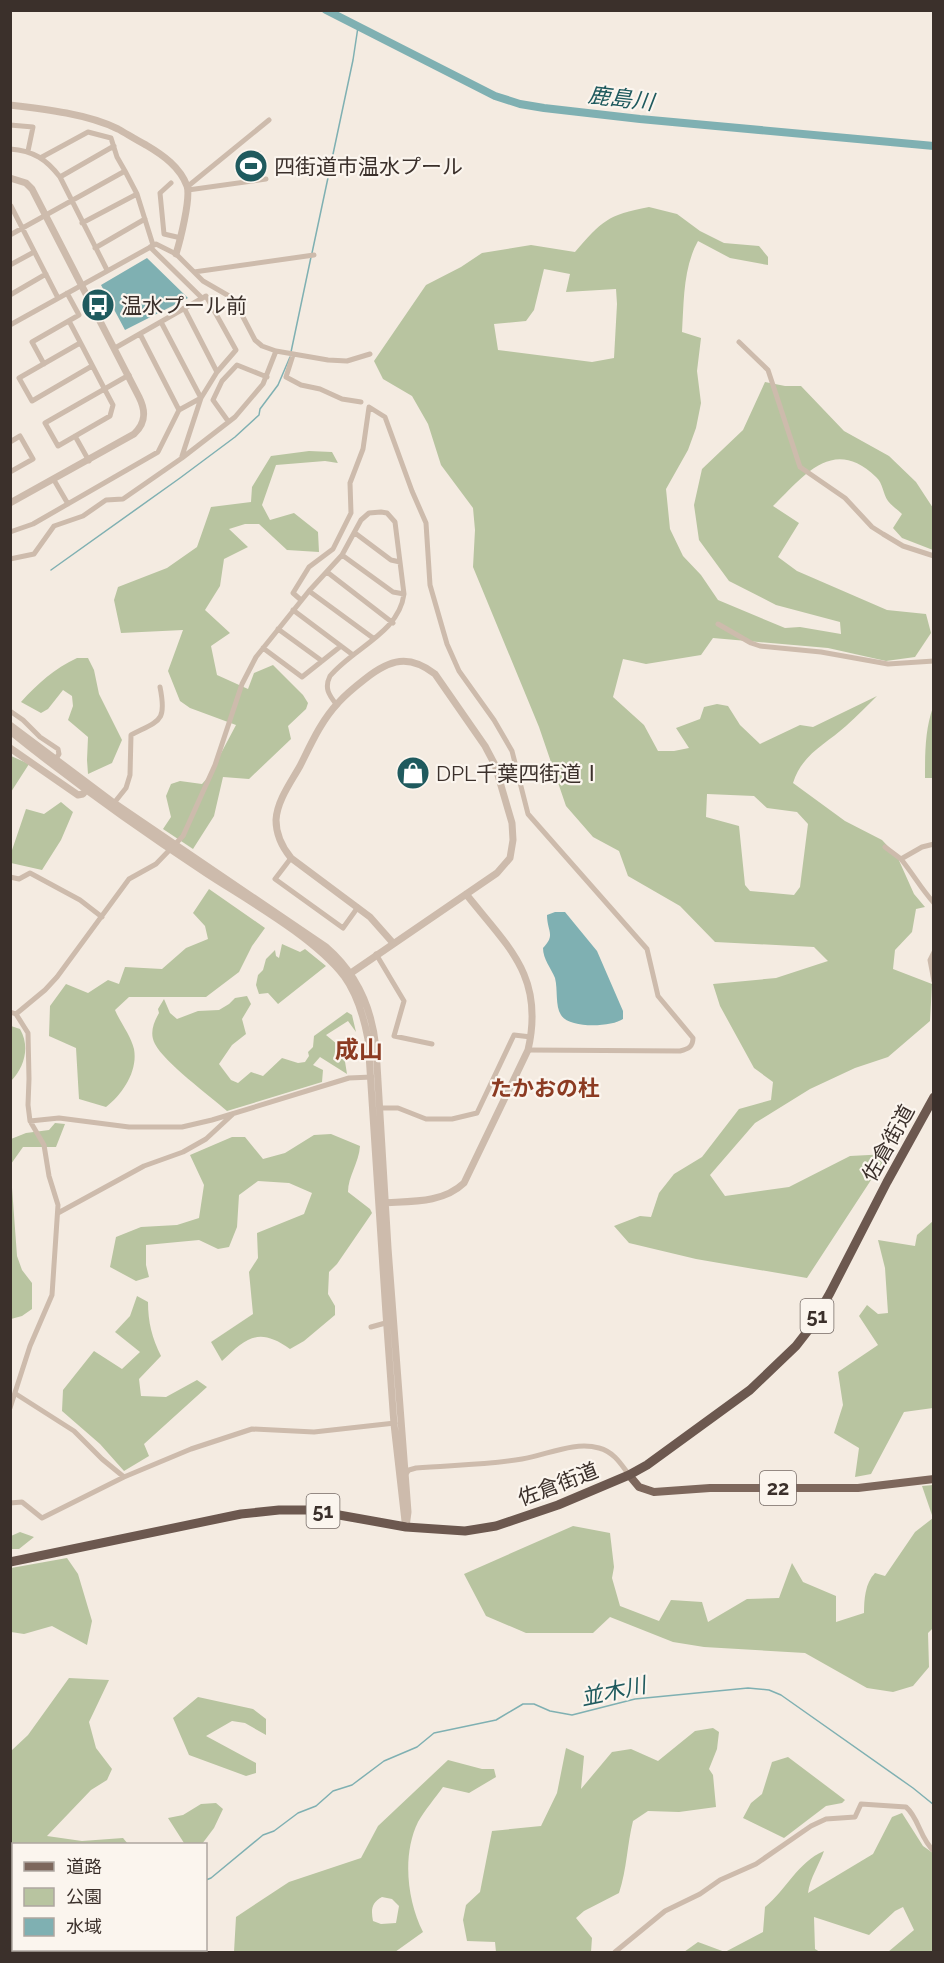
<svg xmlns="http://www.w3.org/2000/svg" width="944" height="1963" font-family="Raleway,'Noto Sans JP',sans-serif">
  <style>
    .green { fill: #b8c4a0; fill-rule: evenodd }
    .water { fill: #7fb0b2 }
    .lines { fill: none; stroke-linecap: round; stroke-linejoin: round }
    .stream { stroke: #7fb0b2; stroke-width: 1.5 }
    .river { stroke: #7fb0b2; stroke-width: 8 }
    .minor { stroke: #cdbbac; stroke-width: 5 }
    .tertiary { stroke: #cdbbac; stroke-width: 7 }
    .primary { stroke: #7d675c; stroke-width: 8 }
    .trunk { stroke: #6c584f; stroke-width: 9 }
    .labels { text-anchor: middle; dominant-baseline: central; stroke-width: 4.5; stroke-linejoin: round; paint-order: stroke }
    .shield { fill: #fbf5ee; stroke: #756b66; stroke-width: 1.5 }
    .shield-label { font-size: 20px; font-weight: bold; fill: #3b302b }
    .poi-label { font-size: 21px; fill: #3b302b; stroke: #fbf5ee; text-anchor: start }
    .street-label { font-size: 21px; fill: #3b302b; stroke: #fbf5ee }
    .water-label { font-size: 22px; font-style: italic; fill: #1f5a5e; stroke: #fbf5ee }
    .neighbourhood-label { font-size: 22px; font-weight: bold; fill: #8c3b22; stroke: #fbf5ee }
    .quarter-label { font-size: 24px; font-weight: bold; fill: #8c3b22; stroke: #fbf5ee }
  </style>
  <rect width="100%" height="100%" fill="#f4ebe1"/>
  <!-- green -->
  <path class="green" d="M649,207L677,214L700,231L724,243L759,246L768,257V265L730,258L698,241C683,268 684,301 682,332L701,338L697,371L701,403L696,428L688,450L666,489L670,529L683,556L701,575L718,600L785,628L800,627L841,634L840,622L776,605L729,581L699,540L694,505L702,469L743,430L765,382L785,386H801L844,431L889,456L916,482L933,508V550L902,538L893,528L902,514C898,510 892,506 888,501C883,494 883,483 876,477C833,436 805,475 773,506L799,523L778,557L797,571L887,610L926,614L931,633L915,657L886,661L828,648L713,638L701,655L646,664L623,659L613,697L644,725L658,751H674L689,748L676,728L700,719L704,707L717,704L728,706L740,725L760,744L800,725L813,727L877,696C867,706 857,716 846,726C826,744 802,754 793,783L845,821L882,840L897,856L914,894L925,907L916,909L912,932L895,950L893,969L932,984L930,1021L888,1057L855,1068L810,1089L755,1123L710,1175L725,1196L789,1187L850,1156L888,1154L807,1278L696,1259L629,1243L614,1226L640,1216L651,1217L659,1193L674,1174L702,1157L739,1109L771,1100L773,1082L754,1068L720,1006L713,984L776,978L828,961L814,947L715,942L680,906L628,876L619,851L593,837L566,806L539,727L473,567L475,530L473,508L441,465L428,424L412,396L383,379L374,361L426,285L461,267L482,253L531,245L575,252C602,221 607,215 649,207ZM544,269L570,274L566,292L616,289L617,304L614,358L592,362L498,350L494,324L526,321L534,310ZM707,794L754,796L767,808L797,812L808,824L800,887L794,895L750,891L745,885L739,826L706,817Z
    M309,451L332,452L338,463L325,461L276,465L262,505L270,520L294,513L318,532L319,552L287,550L259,524H245L229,529L248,547L224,559L220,586L205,610L230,633L211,646L217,675L248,689L254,673L273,665L303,695L308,703L306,709L288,726L291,739L249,779L223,777L214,816L193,849L163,829L171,817L166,796L171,784L180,781L202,784L209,776L236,725L190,708L180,701L168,671L183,630L121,633L114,600L118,587L167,568L197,547L211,507L251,502L252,487L271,456Z
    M77,658H88L94,670L99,694L122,740L112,763L88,774L87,760L88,737L68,720L73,706L72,696L63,690L48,709L41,713L21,702C38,683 54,669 77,658Z
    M933,707V778H925C925,753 925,730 933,707Z
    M11,756L29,764L11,792Z
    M61,802L73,812L61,840L42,870L11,863V853L26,809L44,814Z
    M209,889L265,928L252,946L239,972L206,997H129L115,1010C120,1022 131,1036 134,1049C138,1071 123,1094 106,1107L79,1099L76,1048L49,1036L50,1006L66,984L88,993L108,980L119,984L125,967L162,969L186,948L208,939L205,926L193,913Z
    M282,944L300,952L305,949L326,966L278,1004L268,993L259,994L256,985L258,975L263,970L266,959L275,950L276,956L279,958Z
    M247,996L251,1004L242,1019L246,1034L232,1045L219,1064L231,1080L238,1083L251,1072L263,1076L282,1058L298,1063L305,1062L309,1056L308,1052L313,1047L314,1036L347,1012L352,1015L356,1032L348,1021L326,1035L343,1049L347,1074L320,1057L313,1065L323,1070L322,1082L227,1111C210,1096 164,1062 155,1044C149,1033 154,1022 159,1013L158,1009L164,999L170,1013L177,1019L198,1011L219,1010L229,1004L235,998Z
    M11,1026L20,1029C30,1046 25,1067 11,1081Z
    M55,1123L65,1124L56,1147H23L11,1164V1139L26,1133L49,1130Z
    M331,1134L360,1146C359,1163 348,1176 348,1192L370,1209L372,1213L337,1264L329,1272L328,1294L335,1306V1315L304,1341L290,1349C259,1327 247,1337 222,1361L211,1342L253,1314L249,1272L258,1258L257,1233L304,1214L312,1193L289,1183L258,1181L239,1195L237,1227L229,1247L218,1249L199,1240L146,1245V1265L149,1277L136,1281L110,1267L116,1237L141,1227L177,1225L199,1218L204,1185L190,1155L232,1137H245L263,1159L285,1153L314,1135Z
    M11,1174L17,1256L22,1270L32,1283V1309L22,1316L11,1319Z
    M933,1221V1408L904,1412L871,1474L855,1477L859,1448L834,1433L843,1405L838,1372L878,1345L859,1316L867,1305L878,1314L888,1313L885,1268L878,1240L915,1246L917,1235Z
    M137,1296L148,1302C148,1322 152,1338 161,1356L139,1379L141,1396L166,1397L197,1380L207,1387L144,1444L149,1456L124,1471L100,1444L62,1411L63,1390L94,1351L122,1369L140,1352L115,1332L130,1316Z
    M933,1485L934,1627L928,1633L929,1667L913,1686L893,1692L867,1688L805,1653L704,1647L673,1642L610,1617L593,1633H526L486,1616L464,1574L573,1526L610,1533L614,1567L612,1578L620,1606L659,1621L671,1600L702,1602L708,1622L747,1599L779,1598L792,1563L803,1582L836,1596V1622L864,1613C864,1600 865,1583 875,1573L885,1576L915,1532L933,1518L922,1486Z
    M20,1532L34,1537L19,1549H11V1536Z
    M67,1558L78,1574L92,1621L87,1645L52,1626L24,1634L11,1632V1568Z
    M69,1678L109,1680L89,1722L96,1748L112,1769L107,1780L91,1790L47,1836L82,1841L123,1838L128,1844H14L13,1857H11V1751L28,1735Z
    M198,1697L253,1709L266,1719V1735L245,1723L232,1721L206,1736L256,1763V1773L246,1776L189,1755L173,1718Z
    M713,1728L719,1732L717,1749L709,1769L713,1775L716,1807L679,1812L648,1811L633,1821C627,1845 627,1869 619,1893L584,1911L576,1918L592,1938L591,1952H496L495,1942L467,1941L463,1920L466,1905L480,1892L492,1831L541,1826L557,1793L566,1748L584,1756L581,1789L612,1752L631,1749L658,1761L695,1731Z
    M788,1757L845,1800L842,1803L826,1806L784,1838L743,1818L751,1803L762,1794L772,1762Z
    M448,1760L482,1769H494L496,1777L469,1793L443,1787C435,1798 425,1810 418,1822C402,1855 407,1900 423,1932L395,1952H234L236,1917L289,1882L361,1858L378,1826ZM382,1897L392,1899L399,1906L396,1923L381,1924L373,1921C371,1910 371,1903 382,1897Z
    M216,1803L223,1809L214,1828L202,1844H180L184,1843L168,1818L183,1815L201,1804Z
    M902,1813L923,1846L933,1853V1952H888L914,1930L903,1907L895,1911L869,1935L814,1917L815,1949L820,1952H684L698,1942L725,1952L763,1932L765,1907C786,1890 798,1862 824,1851C819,1865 810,1878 808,1893L873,1854L892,1817Z"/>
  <!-- water -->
  <path class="water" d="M147,258L188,298L125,330L101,285Z
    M555,912H565L597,951L623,1011V1019C612,1027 569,1029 561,1015C555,1006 558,989 555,978C551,968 543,959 543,948C556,935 547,931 547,915Z"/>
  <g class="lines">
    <!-- stream -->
    <path class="stream" d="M312,253L353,60L358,27
      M291,352L311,257
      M51,570L180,478L235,437L259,415L260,409L278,385L290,357
      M206,1880L211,1878L263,1835L274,1831L298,1813L316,1806L333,1791L352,1785L384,1761L417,1747L434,1733L496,1720L523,1704H534L550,1711L572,1715L635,1699L748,1688L769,1690L781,1695L913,1788L934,1805
      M10,1917H14"/>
    <!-- river -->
    <path class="river" d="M326,10L495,96L520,104L544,108L640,119L934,146"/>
    <!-- minor -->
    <path class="minor" d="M10,125L33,127L28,151
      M10,149C34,151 46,159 60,177L107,270
      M125,171L137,194L153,245
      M60,177L114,146
      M171,183L160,193L164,234L181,238
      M187,187L269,120
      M188,190L266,179
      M11,206L58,298
      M82,223L137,194
      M10,235L125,171L117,157L111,138L88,132L42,157
      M150,247L202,298
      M95,248L145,219
      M10,265L34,252
      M194,272L314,255
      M10,295L46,274
      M184,308L217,372
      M69,321C84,349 98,377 113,405L110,416L58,446L45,423L129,375
      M161,322L201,398L182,456
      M10,325L156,244L176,254L203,281L229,296L243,317L255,340L262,346L276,351L328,360L347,361L370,354
      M140,334L179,410
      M739,342L768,370L800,467L845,498L872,527L883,534L903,546L934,556
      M80,343L19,378L32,401L92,366
      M293,355L286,377L301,385L320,389L342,399L361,402
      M44,364L32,342L79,315L67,293
      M228,421L213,400L222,381L237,365L267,377
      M75,436L89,461
      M10,442L20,436L33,459L10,472
      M54,480L68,504
      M10,532L33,524L158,452L179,410L201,398L217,372L236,350L206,296L115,348
      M355,533L391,560L400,562
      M342,555L393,592L404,594
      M10,559L34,554L54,526L83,516L106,500L123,499L182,458L235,417L263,384L276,351
      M327,572L393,623
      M309,591L373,638
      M301,600L293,593L309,567L333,549L351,513L350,483L363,449L369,407L385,417L412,491L426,523L430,585L447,644L459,671L494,720L512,751L528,814L647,949L658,996L693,1038C693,1047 688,1049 680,1051L528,1050
      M293,610L353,655
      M718,624L751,643L760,646L821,652L888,664L934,661
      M278,629L322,661
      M263,648L302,677L341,646
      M10,711L23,720L40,737L58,749L59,754L55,760
      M114,803L126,788L130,775L131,735C160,720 167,722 160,687
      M885,847L901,859L922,847L934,844
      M291,858L275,879L343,928L358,907
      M901,859C913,874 922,890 934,903
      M10,877L19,879L30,873L80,900L102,917
      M934,952L930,960L934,981
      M376,954L404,1001L394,1036L432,1044
      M10,1012L16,1014L28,1033L29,1079L28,1105L30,1121L44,1145L49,1176L58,1205L52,1295L30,1346L10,1408
      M16,1014L45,990L57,977L129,879L156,864L183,836L215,765L242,684L256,657L309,591L342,555L361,520L369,513L381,512L387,513L395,522L404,594C399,633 353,648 330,676C324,688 329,695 336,704
      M379,1108H398L426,1119H452L477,1113L514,1035L531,1037
      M30,1121L59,1118L129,1127H182L212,1120L349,1078L372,1077
      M58,1213L144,1166L183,1152L206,1139L233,1114
      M371,1327L389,1322
      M16,1394L74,1431L102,1459L124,1477
      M405,1475L409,1470L416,1468C452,1465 487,1465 522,1459C547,1455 574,1441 599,1448C614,1452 621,1464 629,1475
      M10,1503L22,1502L42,1518L124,1477L191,1449L252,1429L314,1432L395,1423
      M615,1952L665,1911L700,1894L720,1880L756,1864L811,1826L826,1819L855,1817L861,1804L906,1807C919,1818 920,1839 934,1851"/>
    <!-- tertiary -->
    <path class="tertiary" d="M10,105C44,109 88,114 118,129C127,134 136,140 146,145C163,155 180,167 187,186C191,198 180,241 176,254
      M10,178L26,183L32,189L139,397C146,411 146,423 134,434L10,503
      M10,725L114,803L326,947C356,973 372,1008 376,1048L388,1248L408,1512L406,1527
      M10,731C73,782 139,829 206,873C247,900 314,937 344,976C357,994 364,1018 368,1039L386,1314L394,1424L405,1521
      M10,748L78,795L83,794L86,790
      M348,975L497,873L510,858L513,840L512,823L495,765L485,746L435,674C409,654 390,659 365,679C356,686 346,694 338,703C321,721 311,744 300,766C291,782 277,801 276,820C276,835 282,847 291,858L370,917L393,943
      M381,1203C409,1201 442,1204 464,1183L528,1050C545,976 508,947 466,894"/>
    <!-- primary -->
    <path class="primary" d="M629,1475L639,1487L654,1492L710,1488H858L934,1479"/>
    <!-- trunk -->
    <path class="trunk" d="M10,1562L241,1514L279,1510H311L406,1527L465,1531L496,1526L558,1505L629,1475L647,1465L750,1390L796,1346L810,1328L830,1293L887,1182L934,1097"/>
  </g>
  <!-- icons -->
  <defs>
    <symbol id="stadium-disc" viewBox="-11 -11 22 22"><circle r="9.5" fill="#1f5a5e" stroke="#fbf5ee"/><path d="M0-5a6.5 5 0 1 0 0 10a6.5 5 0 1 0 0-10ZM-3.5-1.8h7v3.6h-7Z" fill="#fff"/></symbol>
    <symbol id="bus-disc" viewBox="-11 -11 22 22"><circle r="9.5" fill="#1f5a5e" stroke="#fbf5ee"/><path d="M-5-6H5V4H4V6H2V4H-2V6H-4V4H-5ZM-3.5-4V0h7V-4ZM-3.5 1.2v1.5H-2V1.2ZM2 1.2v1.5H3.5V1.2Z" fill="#fff"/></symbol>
    <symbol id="shop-disc" viewBox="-11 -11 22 22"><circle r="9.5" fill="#1f5a5e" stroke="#fbf5ee"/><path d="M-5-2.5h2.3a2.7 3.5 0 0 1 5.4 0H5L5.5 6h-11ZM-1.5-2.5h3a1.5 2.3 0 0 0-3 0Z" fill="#fff"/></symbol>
  </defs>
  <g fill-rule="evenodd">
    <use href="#stadium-disc" x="232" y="147" width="38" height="38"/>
    <use href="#bus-disc" x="79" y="286" width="38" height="38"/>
    <use href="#shop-disc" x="394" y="754" width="38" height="38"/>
  </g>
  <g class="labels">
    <!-- shield labels -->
    <g class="shield">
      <rect x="800.5" y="1299" width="33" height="34" rx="4.5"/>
      <rect x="760" y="1471" width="36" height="34" rx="4.5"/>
      <rect x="306.5" y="1494" width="33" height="34" rx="4.5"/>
    </g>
    <g class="shield-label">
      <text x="817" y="1316">51</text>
      <text x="778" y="1488">22</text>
      <text x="323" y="1511">51</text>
    </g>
    <!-- poi labels -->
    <g class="poi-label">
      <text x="274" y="166">四街道市温水プール</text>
      <text x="121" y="305">温水プール前</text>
      <text x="436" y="773">DPL千葉四街道Ⅰ</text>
    </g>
    <!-- street labels -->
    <g class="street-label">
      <text transform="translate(888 1143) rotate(-61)">佐倉街道</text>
      <text transform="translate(558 1484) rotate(-21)">佐倉街道</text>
    </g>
    <!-- water labels -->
    <g class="water-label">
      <text transform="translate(621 98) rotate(7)">鹿島川</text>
      <text transform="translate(613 1691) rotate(-12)">並木川</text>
    </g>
    <!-- neighbourhood labels -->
    <g class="neighbourhood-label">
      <text x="545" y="1088">たかおの杜</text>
    </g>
    <!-- quarter labels -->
    <g class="quarter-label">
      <text x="359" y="1049">成山</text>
    </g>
  </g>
  <!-- border -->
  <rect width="944" height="1963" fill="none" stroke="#3b302b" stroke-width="24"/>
  <!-- legend -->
  <rect x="12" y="1843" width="195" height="108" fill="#fbf5ee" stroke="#aea6a0" stroke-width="1.5"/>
  <rect x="24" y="1862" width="30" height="9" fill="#7d675c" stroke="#aea6a0" stroke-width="1.5"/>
  <text x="66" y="1873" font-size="18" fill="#3b302b">道路</text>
  <rect x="24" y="1888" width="30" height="18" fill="#b8c4a0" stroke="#aea6a0" stroke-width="1.5"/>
  <text x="66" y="1903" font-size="18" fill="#3b302b">公園</text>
  <rect x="24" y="1918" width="30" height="18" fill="#7fb0b2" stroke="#aea6a0" stroke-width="1.5"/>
  <text x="66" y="1933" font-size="18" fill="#3b302b">水域</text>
</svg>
